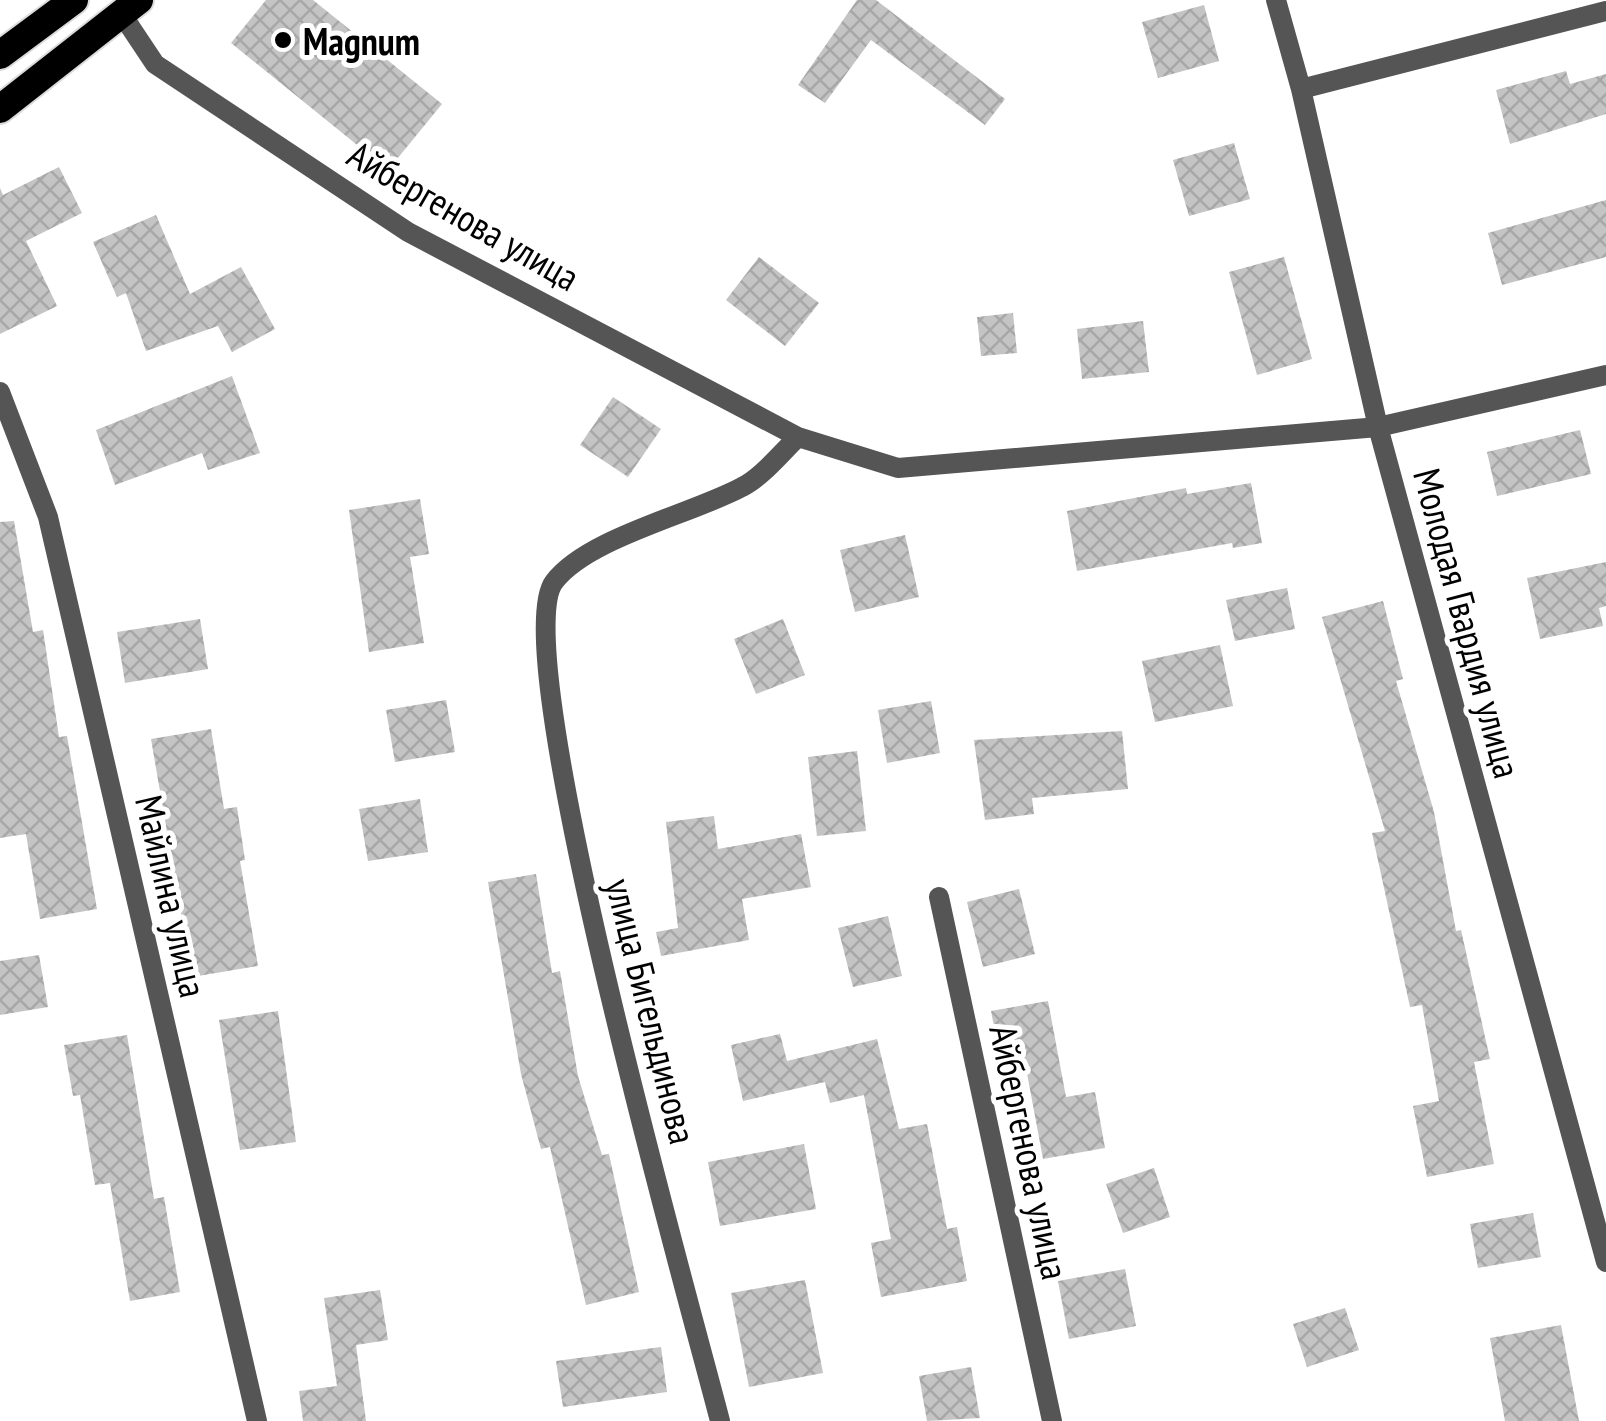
<svg xmlns="http://www.w3.org/2000/svg" width="1606" height="1421" font-family="'PT Sans Narrow',sans-serif">
  <style>
    .building { fill: url(#building-cross-hatch) }
    .lines { fill: none; stroke-linecap: round; stroke-linejoin: round }
    .trunk-casing { stroke: #dbdbdb; stroke-width: 32 }
    .minor { stroke: #555; stroke-width: 20 }
    .trunk { stroke: #000; stroke-width: 28 }
    .poi-dot { fill: #000; stroke: #fff; stroke-width: 4 }
    .labels { text-anchor: middle; dominant-baseline: central; stroke-width: 10; stroke-linejoin: round; paint-order: stroke }
    .poi-label { font-size: 38px; font-weight: bold; fill: #000; stroke: #fff; text-anchor: start }
    .street-label { font-size: 38px; fill: #000; stroke: #fff }
  </style>
  <defs>
    <pattern id="building-cross-hatch" width="8" height="8" patternUnits="userSpaceOnUse" patternTransform="scale(2.5)"><rect width="8" height="8" fill="#c4c4c4"/><path d="M0 0l8 8M0 8l8-8" fill="none" stroke="#a7a7a7"/></pattern>
  </defs>
  <rect width="100%" height="100%" fill="#fff"/>
  <!-- building -->
  <path class="building" d="M266,0H313L442,104L388,170L231,43Z
    M857,0H876L1005,99L985,125L871,40L825,103L798,85Z
    M1204,5L1219,61L1158,78L1142,22Z
    M1566,71L1570,84L1606,74V114L1510,144L1496,90Z
    M1234,143L1250,199L1189,216L1173,160Z
    M59,167L82,213L26,241L57,306L0,334V188L3,195Z
    M1606,200V257L1502,285L1488,233Z
    M156,215L190,294L241,267L275,329L232,352L218,326L146,351L126,293L117,297L93,242Z
    M759,257L819,303L785,346L726,300Z
    M1284,257L1312,359L1257,375L1229,272Z
    M1013,313L1017,353L981,356L977,317Z
    M1143,321L1149,372L1082,379L1077,329Z
    M232,376L260,453L208,470L202,453L115,485L96,430Z
    M613,397L661,429L628,477L580,445Z
    M1580,430L1591,474L1497,496L1487,452Z
    M1251,483L1262,543L1233,548L1232,543L1077,571L1067,511L1186,488L1187,494Z
    M420,499L429,554L410,557L424,643L369,652L349,510Z
    M14,521L33,632L43,630L59,737L67,736L97,909L40,919L26,834L0,838V522Z
    M905,535L919,597L855,612L840,550Z
    M1606,562V606L1599,608L1603,626L1540,639L1527,578Z
    M1287,588L1295,629L1235,641L1226,600Z
    M1383,601L1403,679L1396,681L1434,812L1456,931L1461,930L1490,1059L1474,1062L1494,1164L1427,1177L1413,1106L1439,1101L1422,1005L1410,1007L1372,833L1385,831L1322,617Z
    M200,619L208,669L125,683L117,632Z
    M783,619L805,675L756,694L734,639Z
    M1220,645L1233,706L1155,722L1142,661Z
    M446,700L455,752L395,762L386,710Z
    M931,701L940,753L887,763L878,710Z
    M211,729L224,809L237,807L245,860L240,861L258,966L192,977L151,739Z
    M1122,731L1128,789L1032,798L1034,814L985,820L974,740Z
    M857,751L866,831L817,836L808,757Z
    M420,799L428,852L368,861L359,809Z
    M714,816L718,849L801,834L811,887L742,899L749,940L661,956L656,932L678,928L666,822Z
    M536,874L552,973L560,971L578,1076L602,1155L609,1154L639,1292L586,1305L550,1147L541,1149L521,1074L488,882Z
    M1019,889L1035,954L983,967L967,902Z
    M888,916L902,976L853,987L838,928Z
    M39,955L48,1007L0,1015V961Z
    M1048,1001L1066,1097L1095,1092L1105,1148L1043,1159L1026,1068L1003,1072L991,1011Z
    M278,1011L296,1142L240,1150L219,1020Z
    M780,1034L787,1061L877,1039L899,1129L927,1124L947,1229L957,1227L967,1281L881,1297L871,1243L891,1239L864,1095L830,1103L825,1082L743,1101L731,1045Z
    M127,1035L154,1199L164,1197L180,1292L130,1301L110,1183L95,1185L80,1095L73,1096L64,1045Z
    M804,1144L816,1209L720,1226L708,1162Z
    M1154,1168L1170,1217L1123,1233L1106,1184Z
    M1533,1213L1541,1257L1478,1268L1470,1224Z
    M1125,1269L1136,1326L1069,1339L1058,1281Z
    M805,1280L823,1373L749,1387L731,1293Z
    M380,1290L388,1340L356,1345L366,1421H303L299,1391L337,1386L324,1298Z
    M1345,1308L1359,1350L1307,1367L1293,1324Z
    M1561,1325L1579,1421H1505L1490,1338Z
    M661,1347L667,1392L563,1407L556,1361Z
    M971,1367L980,1418L927,1421L919,1376Z"/>
  <g class="lines">
    <defs>
      <path id="trunk" d="M0,55L74,0
        M0,109L139,0"/>
    </defs>
    <!-- trunk casing -->
    <use href="#trunk" class="trunk-casing"/>
    <!-- minor -->
    <path class="minor" d="M1276,0L1301,89L1378,427L1606,1262
      M123,16L155,64L408,232L798,437
      M1301,89L1606,11
      M0,392L48,517L257,1421
      M939,897L1052,1421
      M720,1421C691,1308 504,647 554,582C587,538 692,514 742,487C762,477 781,453 798,437L898,468L1378,427L1606,375"/>
    <!-- trunk -->
    <use href="#trunk" class="trunk"/>
  </g>
  <!-- markers -->
  <circle class="poi-dot" cx="283" cy="40" r="10"/>
  <g class="labels">
    <!-- poi labels -->
    <g class="poi-label">
      <text x="303" y="40">Magnum</text>
    </g>
    <!-- street labels -->
    <g class="street-label">
      <text transform="translate(464 215) rotate(30)">Айбергенова улица</text>
      <text transform="translate(1468 623) rotate(75)">Молодая Гвардия улица</text>
      <text transform="translate(172 896) rotate(77)">Майлина улица</text>
      <text transform="translate(652 1011) rotate(76)">улица Бигельдинова</text>
      <text transform="translate(1030 1152) rotate(78)">Айбергенова улица</text>
    </g>
  </g>
</svg>
